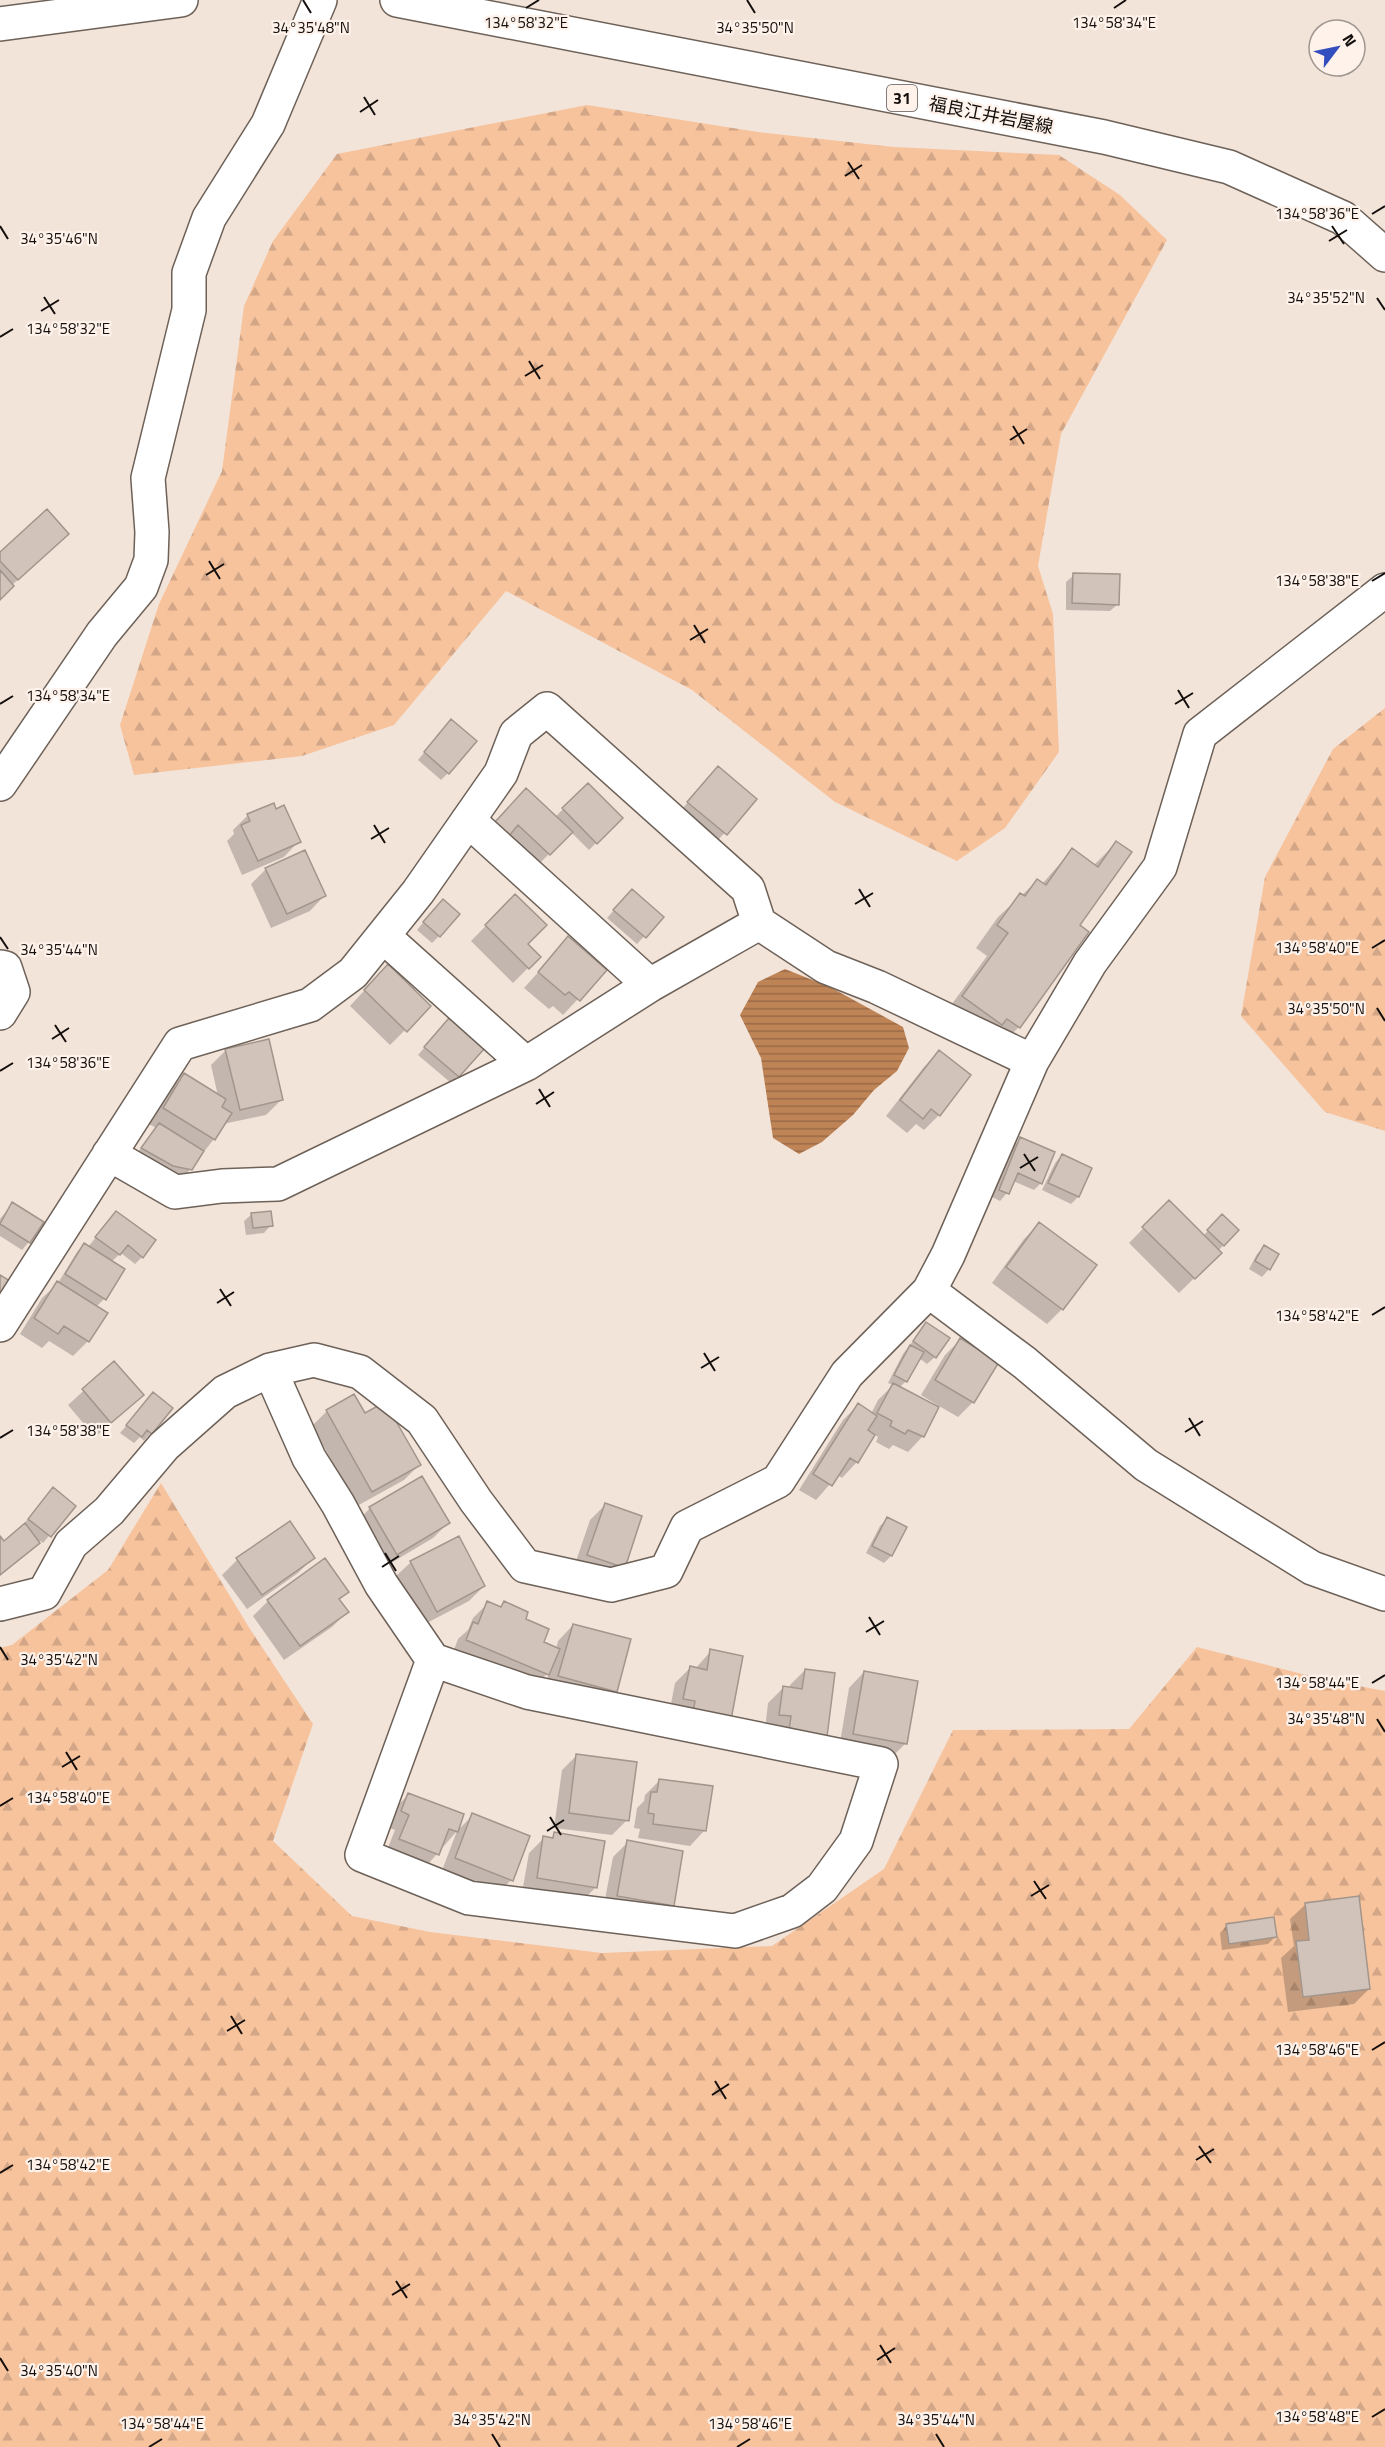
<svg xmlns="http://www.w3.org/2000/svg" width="1385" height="2447" font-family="'Titillium Web','Noto Sans JP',sans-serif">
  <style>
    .forest { fill: url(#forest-firs) }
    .water { fill: url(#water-rules) }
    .shadow { fill: #0003 }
    .building { fill: #d1c3b9; stroke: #a2958b; stroke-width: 1.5 }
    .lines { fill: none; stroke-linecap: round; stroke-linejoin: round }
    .minor-casing { stroke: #6d6158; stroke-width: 36 }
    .major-casing { stroke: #6d6158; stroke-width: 36 }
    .minor { stroke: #fff; stroke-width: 33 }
    .major { stroke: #fff; stroke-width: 33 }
    .ticks { fill: none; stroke: #140f0c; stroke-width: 2 }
    .labels { text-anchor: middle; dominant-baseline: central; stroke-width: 4.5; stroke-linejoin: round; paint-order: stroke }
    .shield { fill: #fef2ea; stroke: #5a534f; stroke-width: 1.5 }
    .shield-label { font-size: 16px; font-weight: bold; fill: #140f0c }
    .street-label { font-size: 18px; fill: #140f0c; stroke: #fef2ea }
    .ticks-label { font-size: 15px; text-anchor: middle; fill: #140f0c; stroke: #fef2ea; stroke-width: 4.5; stroke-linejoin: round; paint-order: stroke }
  </style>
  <defs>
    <pattern id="forest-firs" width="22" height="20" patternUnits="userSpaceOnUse" patternTransform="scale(1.5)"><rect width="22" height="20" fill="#f6c39d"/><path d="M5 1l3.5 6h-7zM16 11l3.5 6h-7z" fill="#d2a686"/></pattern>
    <pattern id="water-rules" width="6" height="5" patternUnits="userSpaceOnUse" patternTransform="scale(1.5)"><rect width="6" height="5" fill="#bf8456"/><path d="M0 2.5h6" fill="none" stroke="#9a6a46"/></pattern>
  </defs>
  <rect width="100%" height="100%" fill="#f3e4da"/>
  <!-- forest -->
  <path class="forest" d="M587,105L758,132L894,147L1059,155L1120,195L1167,240L1061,434L1038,566L1053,614L1059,752L1005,828L957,861L835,802L692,690L506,591L394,725L302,756L134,775L120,725L159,604L222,471L244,306L273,241L337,154Z
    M1385,708V1131L1325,1112L1241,1016L1265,877L1333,749Z
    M161,1483L250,1629L313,1724L273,1841L352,1916L430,1932L602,1953L772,1946L884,1869L953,1730L1129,1729L1197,1647L1322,1679L1385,1691V2447H0V1648L12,1645L108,1570Z"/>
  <!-- water -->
  <path class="water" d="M785,969L830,987L903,1027L909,1048L897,1071L874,1090L853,1115L822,1142L799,1154L773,1138L761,1058L740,1015L758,982Z"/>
  <!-- shadow -->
  <path class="shadow" d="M52,549L11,586L0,598V554Z
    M1074,575L1118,604L1110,611L1066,610V582Z
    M444,729L448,773L441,780L418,760Z
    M718,768L755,799L710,849L674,818Z
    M588,785L621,818L589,850L571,832L534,869L481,838L511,805L555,817Z
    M248,815L299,841L284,857L242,875L227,841L234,834L233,830Z
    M1116,843L1078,926L1019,1027L996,1049L941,1019L987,956L976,948L998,917L1037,881L1042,884L1072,850L1094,865Z
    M266,869L325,895L310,911L271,928L251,884Z
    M515,896L526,944L539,957L513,983L471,941Z
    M625,898L662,917L637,944L607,918Z
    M435,908L439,936L432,943L417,930Z
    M569,938L605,970L563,1015L553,1006L549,1009L524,988Z
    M373,981L405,1030L390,1045L350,1006Z
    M442,1027L458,1076L451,1083L418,1055Z
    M226,1050L281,1100L266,1115L223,1124L214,1139L184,1177L165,1173L135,1156L156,1128L149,1124L169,1090L184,1075L218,1096L211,1065Z
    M939,1052L969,1076L939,1115L924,1130L916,1124L907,1133L886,1116L924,1067Z
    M1021,1139L1041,1183L1034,1190L1013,1181L1007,1193L1000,1201L992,1197L1013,1146Z
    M1062,1155L1078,1197L1071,1204L1042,1190L1055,1163Z
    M1169,1202L1203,1236L1222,1216L1237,1231L1218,1251L1220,1253L1179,1293L1129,1243Z
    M12,1204L29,1242L22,1250L0,1236V1219Z
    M116,1213L142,1257L135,1264L121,1253L111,1262L104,1299L96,1307L88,1341L73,1356L49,1341L42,1348L20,1334L42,1298L58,1283L77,1252L84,1245L88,1247Z
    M252,1214L271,1225L264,1233L246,1235L244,1221Z
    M1039,1224L1062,1309L1047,1324L992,1283L1024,1239Z
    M1264,1247L1269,1269L1262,1277L1249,1269L1257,1254Z
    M926,1324L935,1357L927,1364L919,1358L906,1381L899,1388L936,1407L937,1405L921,1395L945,1355L960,1340L973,1402L958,1417L939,1406L923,1436L908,1452L893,1445L889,1449L876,1442L878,1437L874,1434L857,1462L842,1478L838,1475L816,1500L799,1490L843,1420L858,1405L871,1414L878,1400L893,1385L888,1383L903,1354Z
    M114,1363L126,1410L95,1437L68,1405Z
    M153,1394L171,1408L144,1441L140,1437L134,1443L120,1433Z
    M327,1411L364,1415L419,1465L404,1480L357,1506L312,1426Z
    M422,1478L448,1523L433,1538L381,1569L355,1524L370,1508Z
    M46,1497L74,1506L43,1543L40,1541L0,1574V1538L3,1543L22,1526Z
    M605,1505L624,1567L609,1582L573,1570L590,1520Z
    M887,1519L905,1528L891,1556L884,1563L866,1553L880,1526Z
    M289,1523L313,1558L298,1573L247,1609L222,1575L237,1560Z
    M458,1538L484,1586L469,1601L421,1626L395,1577L411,1562Z
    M347,1592L339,1601L347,1612L332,1627L284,1660L253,1616L268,1601Z
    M504,1602L524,1620L542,1642L556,1649L558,1641L573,1625L616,1692L601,1707L544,1691L549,1672L532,1689L452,1655L458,1639L468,1630L473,1618L488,1603L499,1608Z
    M711,1651L730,1720L669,1714L675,1683L690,1668L695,1669Z
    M805,1670L826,1736L765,1730L768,1703L783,1688L790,1689V1685Z
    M864,1672L906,1743L890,1759L839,1749L849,1688Z
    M577,1755L627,1820L612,1835L554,1828L562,1770Z
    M660,1780L705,1830L690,1846L638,1838L640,1829L634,1828L637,1808L644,1801L645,1795Z
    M408,1795L457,1831L473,1815L511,1880L496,1895L441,1873L457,1831L423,1870L385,1855L395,1830L387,1827L393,1810Z
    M555,1834L603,1842L595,1888L580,1903L522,1893L529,1853L544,1838L550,1839Z
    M628,1842L672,1905L657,1920L603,1910L613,1857Z
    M1306,1904L1369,1989L1354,2004L1288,2012L1281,1958L1294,1946L1290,1919Z
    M1227,1925L1275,1937L1268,1944L1222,1950L1220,1933Z"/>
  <!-- building -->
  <path class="building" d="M47,509L69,534L18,580L0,561V552Z
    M0,570L14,586L0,600Z
    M1073,573L1120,574L1119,605L1072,603Z
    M451,719L477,741L449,774L424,752Z
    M718,766L757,799L727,835L687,802Z
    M588,783L623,818L597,844L562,808Z
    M526,788L573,832L550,855L518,825L509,836L495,822Z
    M274,803L276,809L284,805L301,842L258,861L241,825L250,821L247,814Z
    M1116,841L1132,852L1080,925L1089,932L1020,1028L1007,1019L1002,1025L962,996L1008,933L997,925L1020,893L1025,896L1037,879L1046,885L1072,848L1098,867Z
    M305,850L326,896L287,914L265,868Z
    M632,889L664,917L646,938L613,910Z
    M515,894L547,925L528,944L541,957L529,969L485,925Z
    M443,899L460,914L440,937L423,922Z
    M568,936L607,970L580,1001L569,992L565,995L538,972Z
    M388,964L431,1006L407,1032L364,990Z
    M449,1018L484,1049L459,1077L424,1047Z
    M269,1039L283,1100L240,1110L225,1049Z
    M939,1050L971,1075L940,1116L931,1109L923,1119L900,1100Z
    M184,1073L226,1099L222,1107L232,1113L215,1140L163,1108Z
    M159,1123L204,1151L192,1170L173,1166L141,1148Z
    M1020,1137L1055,1152L1042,1184L1018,1173L1009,1194L999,1190Z
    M1062,1154L1092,1168L1079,1197L1048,1183Z
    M1169,1200L1222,1253L1195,1279L1142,1227Z
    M12,1202L44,1222L30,1243L0,1224Z
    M116,1211L156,1240L143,1258L128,1245L120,1255L95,1237Z
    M271,1211L273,1226L253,1228L251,1213Z
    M1222,1214L1239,1230L1224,1246L1207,1230Z
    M1039,1222L1097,1265L1063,1310L1006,1267Z
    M84,1243L125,1269L106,1300L65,1274Z
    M1264,1245L1279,1254L1270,1270L1255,1261Z
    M0,1275L10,1281L0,1298Z
    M57,1281L108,1313L89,1342L64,1326L58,1334L34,1318Z
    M926,1322L950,1338L936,1358L913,1341Z
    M960,1338L999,1362L974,1403L935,1380Z
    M910,1345L924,1352L907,1382L894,1375Z
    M114,1361L144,1395L111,1423L82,1389Z
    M893,1383L939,1407L924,1437L908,1430L905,1434L890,1426L892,1421L877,1413Z
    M153,1392L173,1408L152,1434L147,1430L142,1437L126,1425Z
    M354,1394L365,1413L385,1402L421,1465L372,1492L326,1410Z
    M858,1403L877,1416L868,1430L875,1435L858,1463L850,1458L832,1486L813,1474Z
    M422,1476L450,1523L397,1555L369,1507Z
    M53,1487L76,1506L51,1537L28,1519Z
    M605,1503L642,1516L625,1568L587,1555Z
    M887,1517L907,1527L892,1556L872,1546Z
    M290,1521L315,1558L262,1595L236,1558Z
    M25,1523L40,1543L0,1575V1536L4,1541Z
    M459,1536L485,1586L437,1612L410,1561Z
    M325,1558L349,1592L339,1599L349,1612L300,1646L267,1600Z
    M487,1601L501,1607L504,1601L528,1612L526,1619L549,1629L544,1642L560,1649L549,1675L466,1640L473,1622L478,1624Z
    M573,1624L631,1639L617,1692L558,1676Z
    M710,1649L743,1656L731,1720L693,1713L695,1701L683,1699L690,1666L707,1670Z
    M805,1669L835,1673L827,1737L789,1731L791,1716L779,1715L783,1686L802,1689Z
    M864,1671L918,1681L907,1744L853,1734Z
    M576,1754L637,1762L629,1821L569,1813Z
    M659,1779L713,1786L706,1831L653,1824L654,1814L648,1813L651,1792H657Z
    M408,1793L464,1814L458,1832L449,1829L439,1855L399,1839L409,1815L401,1811Z
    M472,1813L530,1836L513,1881L455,1858Z
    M554,1832L605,1841L597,1888L537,1878L543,1836L553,1838Z
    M627,1840L683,1851L674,1906L617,1896Z
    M1359,1896L1370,1989L1303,1997L1296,1941L1309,1940L1305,1903Z
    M1274,1917L1277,1937L1229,1944L1226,1924Z"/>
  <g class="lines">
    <defs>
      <path id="minor" d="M0,784L102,634L141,587L151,560L152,532L148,478L189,310V273L209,218L268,124L320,0
        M468,820L650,985
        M383,936L526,1064
        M0,967L5,968L13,992L0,1013
        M109,1154L175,1192L222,1186L278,1184L526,1064L650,985L759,923
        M929,1291L1025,1363L1146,1465L1312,1568L1385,1594
        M0,1325L180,1044L310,1005L353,973L418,892L501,773L516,734L547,709L748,889L759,923L826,967L877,987L1032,1061
        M270,1370L309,1458L338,1504L381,1584L433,1660L527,1692L881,1764L856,1841L822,1888L792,1911L735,1931L469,1898L362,1855L433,1660
        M0,1604L44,1593L71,1544L109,1511L164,1446L225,1392L270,1370L314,1360L360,1372L422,1420L476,1501L525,1566L611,1585L666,1571L687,1527L778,1481L847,1374L929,1291L948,1255L1032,1061L1090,963L1160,867L1200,734L1385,590"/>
      <path id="major" d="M397,0L1104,137L1229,167L1343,218L1385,255
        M0,24L181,0"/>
    </defs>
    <!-- minor casing -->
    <use href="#minor" class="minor-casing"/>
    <!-- major casing -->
    <use href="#major" class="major-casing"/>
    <!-- minor -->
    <use href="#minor" class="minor"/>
    <!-- major -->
    <use href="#major" class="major"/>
  </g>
  <!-- ticks -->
  <path class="ticks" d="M303,0L311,13M747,0L755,13M526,8L539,0M1114,8L1126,0M364,97L375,115M360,112L378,100M848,162L859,179M845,176L862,165M1372,214L1385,206M0,226L8,239M1332,226L1344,244M1329,241L1347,230M44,297L55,314M1377,298L1385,310M41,311L59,300M0,337L13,329M529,361L540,379M525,376L543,365M1013,426L1024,444M1010,440L1027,429M209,561L220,579M206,575L224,564M1372,581L1385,573M694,625L705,643M690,640L708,629M1178,690L1189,708M0,704L13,696M1175,704L1193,693M374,825L385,843M371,839L389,828M859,889L870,907M855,904L873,893M0,937L8,949M1372,948L1385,940M1377,1008L1385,1021M55,1025L66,1042M52,1039L69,1028M0,1071L13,1063M539,1089L550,1107M536,1104L554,1092M1024,1154L1035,1171M1020,1168L1038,1157M220,1289L231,1306M217,1303L234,1292M1372,1315L1385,1307M704,1353L715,1371M701,1368L719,1357M1189,1418L1200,1436M1185,1432L1203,1421M0,1438L13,1430M385,1553L396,1571M382,1567L399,1556M869,1617L880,1635M866,1632L884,1621M0,1647L8,1660M1372,1683L1385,1675M1377,1719L1385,1732M66,1752L77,1770M62,1767L80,1756M0,1806L13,1798M550,1817L561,1835M547,1831L564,1820M1034,1881L1046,1899M1031,1896L1049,1885M231,2016L242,2034M227,2031L245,2020M1372,2050L1385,2042M715,2081L726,2099M712,2095L729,2084M1199,2146L1211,2163M1196,2160L1214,2149M0,2173L13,2165M396,2281L407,2298M392,2295L410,2284M880,2345L891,2363M0,2358L8,2371M877,2360L895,2348M1372,2417L1385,2409M492,2434L500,2447M936,2434L944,2447M149,2447L162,2439M737,2447L750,2439"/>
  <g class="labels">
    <!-- shield labels -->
    <rect class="shield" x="887" y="85" width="30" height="26" rx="4.5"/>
    <g class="shield-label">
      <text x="902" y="98">31</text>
    </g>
    <!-- street labels -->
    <g class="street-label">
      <text transform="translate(991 115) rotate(11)">福良江井岩屋線</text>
    </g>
  </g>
  <g class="ticks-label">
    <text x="526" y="28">134°58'32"E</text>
    <text x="1114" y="28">134°58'34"E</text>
    <text x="311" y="33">34°35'48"N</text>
    <text x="755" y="33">34°35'50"N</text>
    <text x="1317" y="219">134°58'36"E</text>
    <text x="59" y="244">34°35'46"N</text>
    <text x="1326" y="303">34°35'52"N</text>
    <text x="68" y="334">134°58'32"E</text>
    <text x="1317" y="586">134°58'38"E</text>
    <text x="68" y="701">134°58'34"E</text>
    <text x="1317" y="953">134°58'40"E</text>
    <text x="59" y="955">34°35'44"N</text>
    <text x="1326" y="1014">34°35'50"N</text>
    <text x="68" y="1068">134°58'36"E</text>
    <text x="1317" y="1321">134°58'42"E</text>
    <text x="68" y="1436">134°58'38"E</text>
    <text x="59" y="1665">34°35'42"N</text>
    <text x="1317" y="1688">134°58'44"E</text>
    <text x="1326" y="1724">34°35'48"N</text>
    <text x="68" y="1803">134°58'40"E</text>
    <text x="1317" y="2055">134°58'46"E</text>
    <text x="68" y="2170">134°58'42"E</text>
    <text x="59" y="2376">34°35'40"N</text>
    <text x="1317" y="2422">134°58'48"E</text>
    <text x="492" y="2425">34°35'42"N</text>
    <text x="936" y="2425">34°35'44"N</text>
    <text x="162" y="2429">134°58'44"E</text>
    <text x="750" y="2429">134°58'46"E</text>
  </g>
  <!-- north arrow -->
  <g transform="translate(1337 48) rotate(58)"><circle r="28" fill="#fef2ea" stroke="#a09791" stroke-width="1.5"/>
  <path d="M0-4.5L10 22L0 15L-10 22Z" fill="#334ebf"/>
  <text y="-9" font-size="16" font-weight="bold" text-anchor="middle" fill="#140f0c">N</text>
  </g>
</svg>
